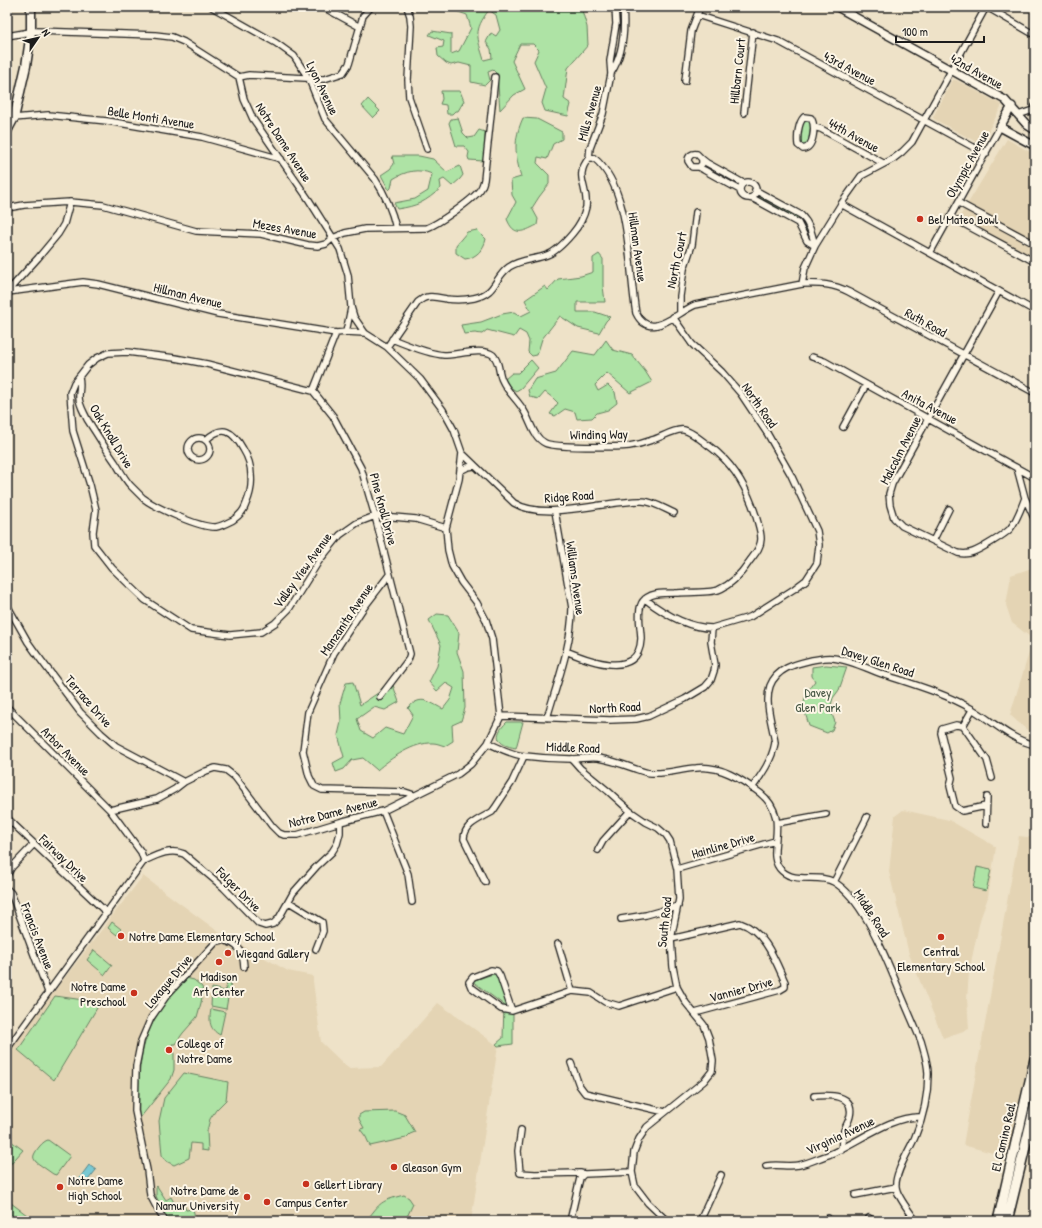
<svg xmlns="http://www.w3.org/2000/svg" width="1042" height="1228" font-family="'Patrick Hand',sans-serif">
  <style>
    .built { fill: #e4d4b4 }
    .green { fill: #aee3a5; stroke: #658060; fill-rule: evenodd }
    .water { fill: #79c9d3; stroke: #54848a }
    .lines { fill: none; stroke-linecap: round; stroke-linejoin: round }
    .minor-casing { stroke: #1c1c1c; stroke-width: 8 }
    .tertiary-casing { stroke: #1c1c1c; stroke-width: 10 }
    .secondary-casing { stroke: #1c1c1c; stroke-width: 11 }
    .primary-casing { stroke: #1c1c1c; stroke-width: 12 }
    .minor { stroke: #fcf5e5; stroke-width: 5.5 }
    .tertiary { stroke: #fcf5e5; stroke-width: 7 }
    .secondary { stroke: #fcf5e5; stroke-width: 8 }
    .primary { stroke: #fcf5e5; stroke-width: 9 }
    .poi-dot { fill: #c8321e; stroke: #fcf5e5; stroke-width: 1.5 }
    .labels { text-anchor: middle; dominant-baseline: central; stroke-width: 4; stroke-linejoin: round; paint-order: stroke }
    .street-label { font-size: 13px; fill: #1c1c1c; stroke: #fcf5e5 }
    .poi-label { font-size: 13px; fill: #1c1c1c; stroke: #fcf5e5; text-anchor: start }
    .park-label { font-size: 13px; fill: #485845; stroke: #fcf5e5 }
  </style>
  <rect width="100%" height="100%" fill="#eee2c8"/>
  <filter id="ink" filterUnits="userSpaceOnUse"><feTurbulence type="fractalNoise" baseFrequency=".025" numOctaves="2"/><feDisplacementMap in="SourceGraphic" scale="8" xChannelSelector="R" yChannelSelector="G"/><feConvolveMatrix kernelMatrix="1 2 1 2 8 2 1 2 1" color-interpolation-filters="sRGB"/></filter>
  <g filter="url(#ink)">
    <!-- built -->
    <path class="built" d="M953,80H956L1002,105L982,143L980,144L934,119L933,117Z
      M1007,139L1035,155V260L959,218Z
      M1035,567V639L1029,636L1012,623L1006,605L1011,575Z
      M1035,650V737L1010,715L1029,653Z
      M903,810L949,820L996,847L988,897L980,920L969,972L967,999L969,1029L943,1038L909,954L889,872L895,816Z
      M1019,836L1035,838V1033L1007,1157L963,1145Z
      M143,876L220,933L288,971L313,976V981L321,1042L348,1068L381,1067L438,1003L498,1046L471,1221H7V1053Z"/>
    <!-- green -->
    <path class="green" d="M453,7H581L587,27L588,45L568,68L564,99L571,104L568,116L545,111L542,103L546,89L534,61L539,50L533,44H520L512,61L525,89L514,95L500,110L497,74L493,70L488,72L490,80L485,85L471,82V66L459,63L451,65L446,63L438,56L437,48L443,47L444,41L429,35L432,31L451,34V54L459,51L471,28L467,15L453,10ZM489,10L496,15L500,30L496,36L491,33L486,42L491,49L492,58L484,60C477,37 473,31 489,10Z
      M441,91H460L464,101L458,111H455L452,114H447L446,105L440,104L442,99Z
      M368,99L380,111L373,118L362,106Z
      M458,118L463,133L468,138L474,137L479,130L485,132V152L483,161L469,160L468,157L469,152L464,146H456L449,123L451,119Z
      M523,118L537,119L562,132V139L553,144L547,159L538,157L537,163L549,175V184L539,197L532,208L538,219L537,225C523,232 514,237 507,219L516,202L512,195L511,180L521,177C515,154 513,140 523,118Z
      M805,119L809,120L811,124L808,143L803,146L800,142L802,123Z
      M392,156H419L433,159L447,172L460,166L463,175L460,179L452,186L444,179L440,181L441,188C425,202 418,206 397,209L394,203L415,199L428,191L432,174C418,168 406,171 393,179L391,188L389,190L381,175L390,169L394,164Z
      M706,166L738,183L736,185L706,168Z
      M758,195L802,219L808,230L809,234H806L805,227L800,220L758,197Z
      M477,230L486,239C484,249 476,258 465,259L456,253V245L467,232Z
      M599,254L603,259V286L605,302H577V312H595L610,317L606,321L599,333L578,328L560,316L542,339L537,355L532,356L528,352L529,341L526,334L519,330L514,337L487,330L482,334L475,333L464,334L461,325L481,322L502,314L514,312L521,316L531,311L525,300L545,286L548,290L558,279L581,276L593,272V258Z
      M606,340L613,350L632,355L645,371L652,382L630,393L607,373L595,385L598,391L608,385L615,392L617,403L608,410L597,413L592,418L577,419L575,412L565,409L555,416L550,414L558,403L553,398L545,392L539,399L530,397L528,390L535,379L556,373L573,351L595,355Z
      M531,360L538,368L521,388L516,391L510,387L505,379L512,373H518Z
      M437,614L448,615L459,633L457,652L464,671L465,708L461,721L452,725L453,741L445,746C441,745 437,743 433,743C414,742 391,758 377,770L363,758L352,760L344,769L336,772L333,763L344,757L338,735L341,722L340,703L346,683L353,682L360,705L378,693L385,685H393L399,702L385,710L374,707L357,719L361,731L373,738L385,728L403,734L413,715L408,708C421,694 429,702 443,709L450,700L454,688L446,683L437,691L429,682L437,666L441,645L429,620Z
      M826,665L847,667L839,690L833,698L830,709L835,722L832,730L827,733L809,726C803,705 800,699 815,681L812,676V667Z
      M507,722H523L516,748C497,745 492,736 507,722Z
      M977,867L991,870L986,891L973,888Z
      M112,922L121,929L117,935L108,928Z
      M94,950L112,965L105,975L87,960Z
      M496,973L513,1015V1044L498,1046L496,1044L503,1038L504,1005L472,981Z
      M186,978L194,980L202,987L203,991L201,1003L197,1017L183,1033L175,1044H172L171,1048H174V1070L171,1079L140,1118L139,1117C138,1070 138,1038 168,999C173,992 179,984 186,978Z
      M228,980L231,981L226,1009L211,1006L212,988L225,991Z
      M55,996L91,1001L95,1003L97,1008L54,1080L18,1050Z
      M211,1009L225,1012L220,1035C209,1029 209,1021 211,1009Z
      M184,1073L228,1082L226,1100L216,1110L210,1119L207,1131L208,1151L201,1150V1144L191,1143L189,1158L174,1165L166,1161L162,1155L159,1121L164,1098Z
      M395,1111L405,1115L415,1132L410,1134L406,1138L370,1146L366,1137L360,1129L364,1128L359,1119V1115L364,1112Z
      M7,1138L23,1150L7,1168Z
      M48,1140L70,1156L56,1175L53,1174L36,1162C34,1159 33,1158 34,1155C36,1150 43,1141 48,1140Z
      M157,1186L166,1200L171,1197L177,1208L184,1205L186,1210L193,1209L196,1221H169L160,1205L156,1196V1187Z
      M404,1195L409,1198L413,1204L405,1221H366C381,1202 380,1201 404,1195Z
      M7,1200L35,1221H7Z"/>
    <!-- water -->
    <path class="water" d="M89,1165L96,1170L84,1185L78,1180Z"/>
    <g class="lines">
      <defs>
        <path id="minor" d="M212,7L276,43L294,56L309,79L325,119L375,179C385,194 392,211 396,228
          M323,7L360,27
          M407,7L410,16L411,26L408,80L409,97L427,149
          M987,7L1035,35
          M697,15L778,41L986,154
          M7,36L36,31L155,35L172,37L184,42L239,77L244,99L253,119L309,200L340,249L348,275L351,307L354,317L365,333L387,347L420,379L443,410L454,430L462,453L459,479L446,528L448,550L452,566L461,582L477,603L486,620L492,639L501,716L488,743L471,764L458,774L383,811L340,822L297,835H284L279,833L272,826L235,777L226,770L215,768L206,771L184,782L175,789L157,799L110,810
          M611,73C623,55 625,29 623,7
          M239,77L249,75L324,79L343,73L349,64L363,16L371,7
          M685,81L691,31L700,7
          M744,113L753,32
          M1018,115L1033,110L1035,106
          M804,117L811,118C816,126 814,148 803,149L798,145C797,137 798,123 804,117Z
          M14,118L48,115L107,121L202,137L281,159
          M814,127L821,129L883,163
          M589,158H594C632,189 628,268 636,313C650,342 676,313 695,305L802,284L805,268L815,246L841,204L861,176L893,159L902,152L912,142L986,7
          M589,158L590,148L603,114L611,74L610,61L616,24L615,7
          M702,159L707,163L743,183
          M699,167L702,164V159L697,154C692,153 688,156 688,161L692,167H699L704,170L740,190
          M740 190a8 8 0 1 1 16 0a8 8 0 1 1-16 0Z
          M749,198L754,199L798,223L807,241L815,246C812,234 810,224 801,215L755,190
          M959,203L1035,244
          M841,204L1035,311
          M7,208L24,205L70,202L103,205L196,231L261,234L308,245L318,246L326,244L333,238L345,233L365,229L427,228C438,224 471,201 479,191C482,188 483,184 484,180L495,77
          M951,217L1035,262
          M930,253L1000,127
          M802,284C820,283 833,284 849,292L1035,393
          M999,291L892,484L889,494L890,505L894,518L902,526L958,553C963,554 968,554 973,552C981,549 1004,535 1010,529C1017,520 1021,509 1025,498
          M7,292L38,258L58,234L64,224L70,202
          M8,292L83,282L98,284L218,314L336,333L346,332L365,333
          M680,312V296L684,269L692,245L696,212
          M346,332L351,308
          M392,339C407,345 428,354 444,355C457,355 483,347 493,355C500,362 498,372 502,380C507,392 518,400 524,411C531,422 533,437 545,443C554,448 616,447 629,446C636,445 644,443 652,440C660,438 676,428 684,430C692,432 698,438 704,442C709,446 715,450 719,454C737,470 749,494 756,516C758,524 761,531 761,539C761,548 754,555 749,562C741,574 731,585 718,590C709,593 686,592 675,593C669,593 662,593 656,594C650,595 643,599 641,605C637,615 641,628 641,639C639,681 587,660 566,651
          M387,347L418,302C421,300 424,297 428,297C434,296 441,298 446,299C455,300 465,300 474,298C497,293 493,279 509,267C521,259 534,260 547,255C556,252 566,241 572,234C579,226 584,217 586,207C589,187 573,177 589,158
          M812,357L824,361L1035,478
          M79,377C81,385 79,390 79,397C79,405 84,412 87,419C96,433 105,448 115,462C120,470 124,478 130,485C134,489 139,494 143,498C156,508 200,528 216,527C222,526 227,523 233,520C239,516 244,511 246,504C250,495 252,484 251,475C251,466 248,457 243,449C233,431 223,424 206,440
          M313,391L207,364L175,358L127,352L108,353L97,358L88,365L74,383L70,393L73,431L90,485L96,510L93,532L94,545L112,568L145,600L191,630L230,635L261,632L275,623L289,609L319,561L340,535L357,523L375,516H382L416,519L446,528
          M313,391L333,416L361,468L375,516L410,654L408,660L380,697
          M313,391L336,333
          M843,427L866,385
          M188 449a11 11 0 1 1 22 0a11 11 0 1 1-22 0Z
          M462,453L514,503C545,522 606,500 642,501C652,501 665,509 674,513
          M1017,468L1025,498L1035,520
          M460,471L468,467L474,466
          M933,541L949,509
          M389,575L362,610L334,653L308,712L303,751L309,776L314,786L322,790L405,792L414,795
          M645,599C663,613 688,628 712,628
          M7,605L28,642L38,656L80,712L101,733L116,746L184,782
          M7,707L110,810L141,852L144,861L7,1049
          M501,716L610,720L636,719L649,716L685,699L705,687L711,680L714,671L715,665L711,642L712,628L750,617L794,589L806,580L817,563L819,545L817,531L791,475L767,433L741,394L722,372L692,344L673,317
          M547,718C557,683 572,644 572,608L555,511
          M963,726L956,725L942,729L941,733L952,778L950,786L955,806L962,811L986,806
          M963,726L987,760L992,778
          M963,726L972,710
          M488,743C499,748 512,755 525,756C540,758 556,759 571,759C580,759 589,757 598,758C610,760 622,764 633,768C639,770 645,773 651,773C667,774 681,769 696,768C720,765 741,779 760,793C794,820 762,853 782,871C796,884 818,873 834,882C863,899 883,952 896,982C904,1002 913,1022 921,1041C924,1052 928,1063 928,1074C928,1094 923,1118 915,1137C910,1149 894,1174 896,1187C897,1197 911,1213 916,1221
          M572,759L580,768L608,791L630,811L646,822L658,828L666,835L670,841L677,869L679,899L671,939L673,967L677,987L686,1003L704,1025L709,1038L713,1061L712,1071L704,1081L647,1127L639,1139L634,1152L632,1172L635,1186L648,1203L667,1221
          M752,788C762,774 772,760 775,743C773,726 764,704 770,686C777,668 795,664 812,660C819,659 826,657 833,658C850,660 866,668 882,674C912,684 944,693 972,709C994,722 1009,739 1035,745
          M383,811L408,874L412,902
          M7,818L107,913
          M777,823L826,814
          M986,824L987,797
          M598,850L603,841L630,811
          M144,861C157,855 170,848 184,854L224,888L259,924L265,926L273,924L279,918L293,893L317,866L332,852L337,844L340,833V822
          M677,869L775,841
          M7,875L12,867L34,844
          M485,882L464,839C464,824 480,819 492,812L495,808L512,782L524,756
          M834,882L867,817
          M7,889L11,893L48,992
          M289,902L322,922L323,931L316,949
          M621,919L646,915L678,906
          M671,939L740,923C765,931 775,960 785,982V987L780,990L695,1013
          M558,944L572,991
          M491,970L497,971L500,976L512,1011L501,1009L471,987L469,982L473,977Z
          M512,1011L572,991L591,993L605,1002L619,1006L677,987
          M571,1063L579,1085L585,1093L665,1112
          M814,1096C828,1095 855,1093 850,1116C849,1122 845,1126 844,1131C842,1137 842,1144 841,1150
          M521,1130L518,1151L520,1173L535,1174L580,1173L584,1174
          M766,1166C777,1164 788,1167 799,1165C809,1163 819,1158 828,1155C856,1144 891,1115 921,1117
          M855,1195L896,1187
          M828,1218L829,1221
          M869,1218L873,1221
          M165,1221L159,1212L150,1195L147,1170L135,1111L136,1066L141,1041L151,1018L167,995L216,942L223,940C239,944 243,951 244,967
          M570,1221L580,1178L584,1174L632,1172
          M700,1221L721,1175"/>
        <path id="tertiary" d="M837,7L1005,100L1027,125L1035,130
          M1012,106L1000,127L1035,146"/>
        <path id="secondary" d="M7,131L14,118L26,66L31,32V7"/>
        <path id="primary" d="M998,1221L1035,1059
          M1007,1221L1035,1106"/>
      </defs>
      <!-- minor casing -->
      <use href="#minor" class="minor-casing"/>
      <!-- tertiary casing -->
      <use href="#tertiary" class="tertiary-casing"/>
      <!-- secondary casing -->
      <use href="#secondary" class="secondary-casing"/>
      <!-- primary casing -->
      <use href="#primary" class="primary-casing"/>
      <!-- minor -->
      <use href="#minor" class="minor"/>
      <!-- tertiary -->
      <use href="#tertiary" class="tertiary"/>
      <!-- secondary -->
      <use href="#secondary" class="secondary"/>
      <!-- primary -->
      <use href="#primary" class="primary"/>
    </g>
  </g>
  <!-- markers -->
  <g class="poi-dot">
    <circle cx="920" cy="219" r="4"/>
    <circle cx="121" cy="936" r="4"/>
    <circle cx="941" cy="937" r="4"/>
    <circle cx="228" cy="953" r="4"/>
    <circle cx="219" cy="962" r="4"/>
    <circle cx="134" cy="993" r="4"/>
    <circle cx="169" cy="1050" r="4"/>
    <circle cx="394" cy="1167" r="4"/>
    <circle cx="306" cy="1184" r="4"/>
    <circle cx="60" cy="1187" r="4"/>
    <circle cx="247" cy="1197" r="4"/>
    <circle cx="267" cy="1202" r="4"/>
  </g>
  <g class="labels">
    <!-- street labels -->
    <g class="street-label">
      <text transform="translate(850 68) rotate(28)">43rd Avenue</text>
      <text transform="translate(737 71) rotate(-84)">Hillbarn Court</text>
      <text transform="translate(977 71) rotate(29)">42nd Avenue</text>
      <text transform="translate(323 88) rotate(64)">Lyon Avenue</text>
      <text transform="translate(589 113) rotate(-74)">Mills Avenue</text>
      <text transform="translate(151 117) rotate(9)">Belle Monti Avenue</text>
      <text transform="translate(854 135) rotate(29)">44th Avenue</text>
      <text transform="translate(284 142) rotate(57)">Notre Dame Avenue</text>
      <text transform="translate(967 164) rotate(-61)">Olympic Avenue</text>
      <text transform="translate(285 228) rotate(10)">Mezes Avenue</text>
      <text transform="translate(638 247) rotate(82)">Hillman Avenue</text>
      <text transform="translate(676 260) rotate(-78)">North Court</text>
      <text transform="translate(188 295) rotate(14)">Hillman Avenue</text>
      <text transform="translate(926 322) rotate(29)">Ruth Road</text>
      <text transform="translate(760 405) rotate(55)">North Road</text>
      <text transform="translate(930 406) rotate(28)">Anita Avenue</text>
      <text transform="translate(599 434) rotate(-1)">Winding Way</text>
      <text transform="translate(112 436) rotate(59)">Oak Knoll Drive</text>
      <text transform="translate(900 450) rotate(-63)">Malcolm Avenue</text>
      <text transform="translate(569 496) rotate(-4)">Ridge Road</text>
      <text transform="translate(384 509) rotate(75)">Pine Knoll Drive</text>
      <text transform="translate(302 570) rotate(-54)">Valley View Avenue</text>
      <text transform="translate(576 578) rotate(82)">Williams Avenue</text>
      <text transform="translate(346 619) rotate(-56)">Manzanita Avenue</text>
      <text transform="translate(878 661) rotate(18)">Davey Glen Road</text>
      <text transform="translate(89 701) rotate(49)">Terrace Drive</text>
      <text transform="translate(615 707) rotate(-3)">North Road</text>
      <text transform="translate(573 747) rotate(2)">Middle Road</text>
      <text transform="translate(66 751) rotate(45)">Arbor Avenue</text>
      <text transform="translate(333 812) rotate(-14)">Notre Dame Avenue</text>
      <text transform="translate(723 845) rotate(-16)">Hainline Drive</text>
      <text transform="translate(64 858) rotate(44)">Fairway Drive</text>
      <text transform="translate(239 889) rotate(45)">Folger Drive</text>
      <text transform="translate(872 913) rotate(57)">Middle Road</text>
      <text transform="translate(664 922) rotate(-84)">South Road</text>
      <text transform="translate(38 936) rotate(69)">Francis Avenue</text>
      <text transform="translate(168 981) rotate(-50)">Laxague Drive</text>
      <text transform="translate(741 989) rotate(-15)">Vannier Drive</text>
      <text transform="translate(840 1135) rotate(-25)">Virginia Avenue</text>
      <text transform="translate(1003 1137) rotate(-77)">El Camino Real</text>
    </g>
    <!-- poi labels -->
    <g class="poi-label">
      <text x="928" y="219">Bel Mateo Bowl</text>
      <text x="129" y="936">Notre Dame Elementary School</text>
      <text x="941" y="951" text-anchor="middle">Central<tspan x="941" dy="15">Elementary School</tspan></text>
      <text x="236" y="953">Wiegand Gallery</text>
      <text x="219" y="976" text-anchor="middle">Madison<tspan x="219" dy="15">Art Center</tspan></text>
      <text x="126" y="986" text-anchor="end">Notre Dame<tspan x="126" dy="15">Preschool</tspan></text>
      <text x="177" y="1043">College of<tspan x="177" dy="15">Notre Dame</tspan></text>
      <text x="402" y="1167">Gleason Gym</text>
      <text x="68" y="1180">Notre Dame<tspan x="68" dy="15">High School</tspan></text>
      <text x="314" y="1184">Gellert Library</text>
      <text x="239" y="1190" text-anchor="end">Notre Dame de<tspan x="239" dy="15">Namur University</tspan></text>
      <text x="275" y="1202">Campus Center</text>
    </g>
    <!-- park labels -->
    <g class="park-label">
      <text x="818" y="692">Davey<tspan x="818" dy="15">Glen Park</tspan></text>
    </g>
  </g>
  <!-- margin -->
  <rect width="1042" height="1228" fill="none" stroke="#fcf5e5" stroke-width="24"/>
  <rect x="12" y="12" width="1018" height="1204" fill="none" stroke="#1c1c1c" stroke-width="1.5" filter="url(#ink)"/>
  <!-- north arrow -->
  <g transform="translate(38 38) rotate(56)" stroke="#fcf5e5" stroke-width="3" paint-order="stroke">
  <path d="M0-3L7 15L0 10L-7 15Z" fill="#1c1c1c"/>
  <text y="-6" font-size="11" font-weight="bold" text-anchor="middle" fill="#1c1c1c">N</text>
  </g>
  <!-- scale -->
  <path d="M896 36v6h88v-6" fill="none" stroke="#1c1c1c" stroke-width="2"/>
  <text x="902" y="36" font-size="12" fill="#1c1c1c" stroke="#fcf5e5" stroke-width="3" paint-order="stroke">100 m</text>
</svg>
